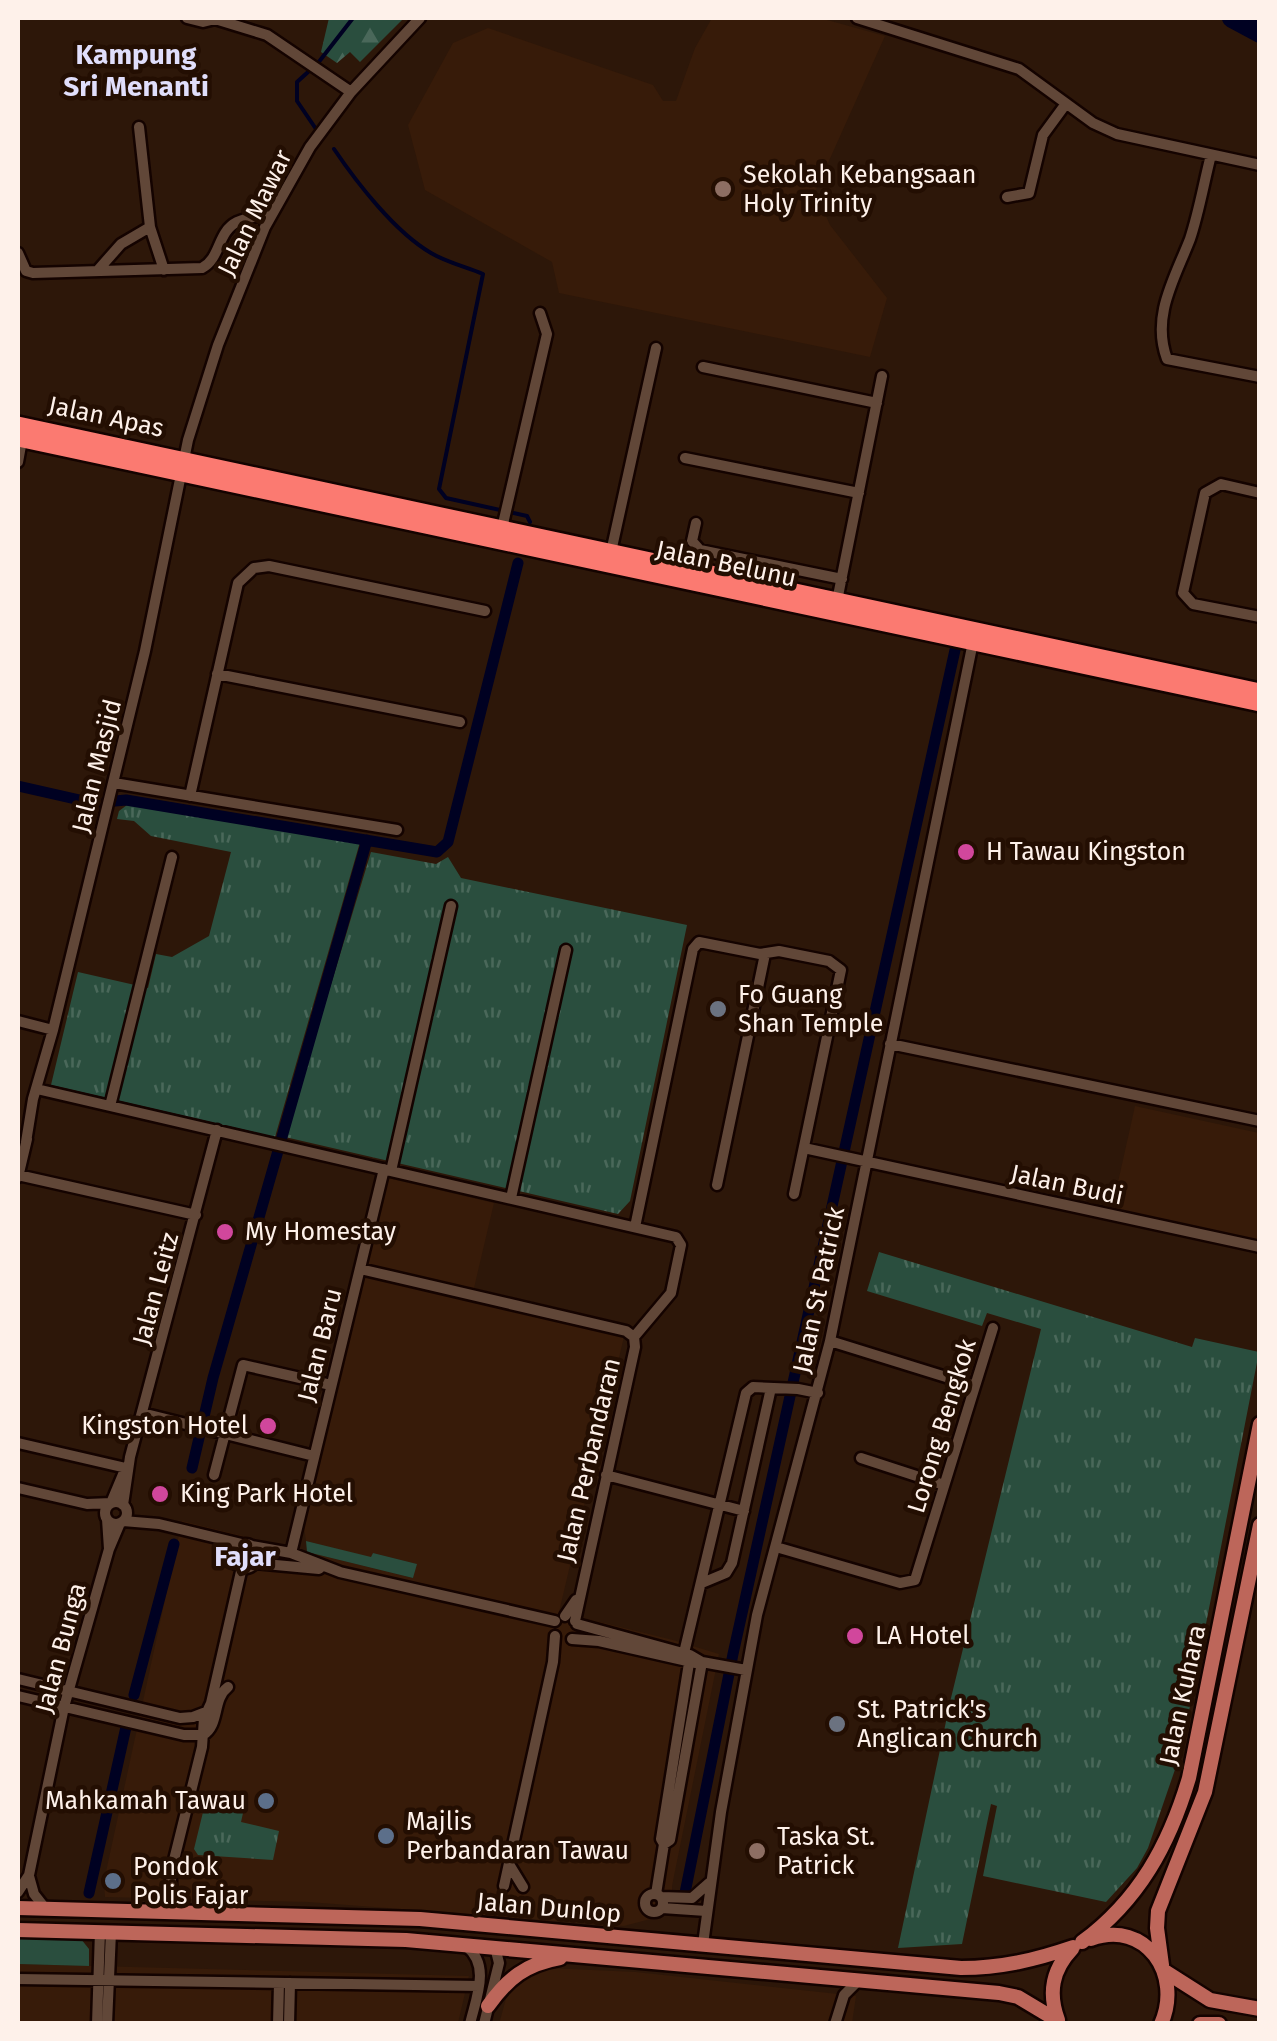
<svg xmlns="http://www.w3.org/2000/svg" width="1277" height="2041" font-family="'Fira Sans',sans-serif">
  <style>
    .built { fill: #371b09 }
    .grass { fill: url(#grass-tufts) }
    .forest { fill: url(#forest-firs) }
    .green { fill: #2a4e3e }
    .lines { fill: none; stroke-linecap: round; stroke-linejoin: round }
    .stream { stroke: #000122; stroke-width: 4 }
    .canal { stroke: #000122; stroke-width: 11 }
    .river { stroke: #000122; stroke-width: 20 }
    .minor-casing { stroke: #140300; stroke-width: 15 }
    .major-casing { stroke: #140300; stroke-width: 19 }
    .highway-casing { stroke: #140300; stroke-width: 20 }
    .minor { stroke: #614738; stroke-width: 10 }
    .major { stroke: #bd665a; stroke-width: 14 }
    .highway { stroke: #fb7a71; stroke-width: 15 }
    .education-dot { fill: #8d6e63; stroke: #230e02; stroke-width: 4 }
    .hotel-dot { fill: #d1479c; stroke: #230e02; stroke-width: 4 }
    .worship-dot { fill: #6b7280; stroke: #230e02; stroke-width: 4 }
    .service-dot { fill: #5c6f8a; stroke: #230e02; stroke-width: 4 }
    .labels { text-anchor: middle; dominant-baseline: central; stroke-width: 9; stroke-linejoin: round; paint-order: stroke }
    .poi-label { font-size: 25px; fill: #fef1ea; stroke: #230e02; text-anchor: start }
    .street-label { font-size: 25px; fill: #fef1ea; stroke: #230e02 }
    .neighbourhood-label { font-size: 28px; font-weight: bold; fill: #e0defb; stroke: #230e02 }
  </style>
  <defs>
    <pattern id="grass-tufts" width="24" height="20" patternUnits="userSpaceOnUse" patternTransform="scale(2.5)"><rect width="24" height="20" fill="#2a4e3e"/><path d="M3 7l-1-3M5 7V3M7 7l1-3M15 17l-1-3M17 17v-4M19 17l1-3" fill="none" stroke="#4a685a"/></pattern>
    <pattern id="forest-firs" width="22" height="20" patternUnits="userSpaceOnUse" patternTransform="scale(2.5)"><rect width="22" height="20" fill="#2a4e3e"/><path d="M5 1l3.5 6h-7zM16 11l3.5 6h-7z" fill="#4a685a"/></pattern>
  </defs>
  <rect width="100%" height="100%" fill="#2d1709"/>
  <!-- built -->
  <path class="built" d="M712,18H820L885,36L815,192L830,225L887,298L870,357L559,293L552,262L425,190L408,125L453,43L488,28L653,85L663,101H676L695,48Z
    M1135,1106L1259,1133V1241L1112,1209Z
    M388,1178L494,1203L474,1288L627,1324L559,1612L673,1640L719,1654L672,1886L673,1913L624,1926L308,1902L105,1897L104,1881L182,1521L413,1578L416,1564L373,1553L372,1558L306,1541L304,1527Z
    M18,1964L469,1976L458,2023L18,2024Z
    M548,1968L636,1972L856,1996L852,2023L499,2024L507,1995L517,1981Z"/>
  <!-- grass -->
  <path class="grass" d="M127,805L360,842L275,1137L51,1085L78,972L148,988L156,954L172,957L209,936L231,852L151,836L134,821L117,819L119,811Z
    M371,852L436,864L448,857L461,878L687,925L630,1201L618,1214L285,1137Z
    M879,1252L1192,1347L1195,1338L1259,1352L1181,1752L1148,1848L1137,1868L1106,1902L983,1876L997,1806L991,1804L962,1944L898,1948L951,1698L1041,1329L987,1313L982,1326L867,1291Z
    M205,1804L243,1813L241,1822L279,1831L273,1860L198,1855L194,1849Z"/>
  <!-- forest -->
  <path class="forest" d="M329,18H404L360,62L350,52L337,63L321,52Z"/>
  <!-- green -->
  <path class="green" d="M306,1541L371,1557L373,1553L417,1564L413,1578L307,1552Z
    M18,1937L81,1939L89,1949V1966L18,1964Z"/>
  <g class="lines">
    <!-- stream -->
    <path class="stream" d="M316,129L297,101V82L318,63L353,18
      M334,149C357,183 395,232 431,253C446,262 466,267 483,274L439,489L446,498L527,516L530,522"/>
    <!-- canal -->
    <path class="canal" d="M18,786L93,803L126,800L437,852L448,842L518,563
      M192,1468L213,1378L367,840
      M134,1695L174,1544
      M89,1893L126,1727
      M685,1893L733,1654L955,650"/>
    <!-- river -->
    <path class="river" d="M1232,18L1260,33"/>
    <defs>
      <path id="minor" d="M187,18L203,22L215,19L267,35L351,92
        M857,18L1019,69L1093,123L1117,134L1260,165
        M139,127L150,227L164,270
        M1211,155C1204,182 1199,212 1190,239C1175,278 1151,316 1167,359L1260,377
        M1007,197L1029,193L1043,135L1065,105
        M18,253L26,271L33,273L202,268C221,258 217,232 237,222C247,217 260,216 271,214
        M98,270L121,244L150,227
        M703,367L877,403
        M685,458L859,493
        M18,462L22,440
        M1260,493L1221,484L1205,493L1183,593L1193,604L1260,617
        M696,523L692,541L700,550L842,579
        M502,528L547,334L540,313
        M611,552L656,348
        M837,601L882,376
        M217,674L460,722
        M114,783L397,830
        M190,796L238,583L254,568L269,566L485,611
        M18,1021L53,1030
        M890,1044L1260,1121
        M41,1090L676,1237L681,1245L671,1293L634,1337
        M110,1106L172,857
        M26,1142L33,1099L53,1030L145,651L188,440L218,345L265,227L310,147L351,92L420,18
        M804,1148L1260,1247
        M391,1171L451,906
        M18,1175L196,1215
        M18,1177L27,1139
        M717,1185L765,954
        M511,1198L566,950
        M635,1227L693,949L699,942L760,954L779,951L829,961L841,970L794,1194
        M360,1269L626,1331L634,1337
        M830,1341L975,1386
        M142,1413L314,1456
        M18,1443L126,1468
        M861,1458L944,1485
        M214,1475L243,1365L331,1385
        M606,1475L744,1511
        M18,1488L87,1504L111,1503L124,1472
        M105 1513a11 11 0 1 1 22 0a11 11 0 1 1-22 0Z
        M123,1505L130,1457L217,1130
        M107,1519L109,1549
        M123,1521L159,1524L242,1544
        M233 1556a12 12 0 1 1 24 0a12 12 0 1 1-24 0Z
        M252,1546L291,1553L340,1572L555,1621
        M776,1547L900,1583L915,1580L993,1328
        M291,1553L384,1169
        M254,1563L319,1569
        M702,1583L726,1573L732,1563L771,1388
        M565,1616L576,1600
        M575,1621L635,1347L634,1337
        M577,1624L690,1655L702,1662L746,1670
        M572,1639L599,1641L696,1663
        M684,1653L746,1393L753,1387L798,1389L818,1393
        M18,1679L180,1718L193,1717L206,1712
        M18,1696L184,1735H203
        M203,1735C220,1725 212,1699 228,1687
        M664,1844L670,1840L702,1662
        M509,1864L523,1887
        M29,1876L34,1894L45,1908
        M504,1886L553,1662L555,1636
        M18,1892L29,1875L64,1707L109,1549L120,1523
        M645 1903a9 9 0 1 1 18 0a9 9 0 1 1-18 0Z
        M656,1894L664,1844L661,1839L689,1663
        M661,1897L692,1898L709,1883
        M662,1908L706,1911
        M171,1911V1872L202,1747L204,1718L211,1703L242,1567
        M703,1944L721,1812L757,1615L830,1341L973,642
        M466,1946C491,1965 476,1998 470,2024
        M18,1979L479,1986
        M97,2024L100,1931
        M107,2024L111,1932
        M278,2024L279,1983
        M289,2024L290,1983
        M484,2024L499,1963L495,1947
        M835,2024L844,1995L858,1981"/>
      <path id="major" d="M18,1908L420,1919L961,1968C1001,1968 1035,1960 1073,1947
        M18,1930L406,1940L999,1993L1018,1997L1058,2021
        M1091,1939C1146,1919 1183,1975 1161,2024
        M1082,1942C1139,1900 1169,1845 1189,1778L1260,1424
        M1162,1965L1157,1928L1158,1911L1205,1792L1260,1525
        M1166,1972L1210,2000L1260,2009
        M488,2006C508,1978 526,1964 560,1958
        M1058,2020C1048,1993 1052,1970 1072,1949
        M1200,2024H1219"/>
      <path id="highway" d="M18,424L1260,691
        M18,439L1260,704"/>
    </defs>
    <!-- minor casing -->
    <use href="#minor" class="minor-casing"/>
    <!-- major casing -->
    <use href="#major" class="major-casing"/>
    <!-- highway casing -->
    <use href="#highway" class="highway-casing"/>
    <!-- minor -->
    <use href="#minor" class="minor"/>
    <!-- major -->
    <use href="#major" class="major"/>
    <!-- highway -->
    <use href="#highway" class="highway"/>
  </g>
  <!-- markers -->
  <g class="education-dot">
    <circle cx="723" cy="189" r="10"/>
    <circle cx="757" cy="1851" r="10"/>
  </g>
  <g class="hotel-dot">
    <circle cx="966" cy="852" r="10"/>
    <circle cx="225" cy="1232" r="10"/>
    <circle cx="268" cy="1426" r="10"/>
    <circle cx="160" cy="1494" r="10"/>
    <circle cx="855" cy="1636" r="10"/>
  </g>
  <g class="worship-dot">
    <circle cx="718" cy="1009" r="10"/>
    <circle cx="837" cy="1724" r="10"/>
  </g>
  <g class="service-dot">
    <circle cx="266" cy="1801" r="10"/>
    <circle cx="386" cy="1836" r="10"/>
    <circle cx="113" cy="1881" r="10"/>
  </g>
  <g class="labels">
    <!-- poi labels -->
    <g class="poi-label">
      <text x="743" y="175">Sekolah Kebangsaan<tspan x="743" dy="29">Holy Trinity</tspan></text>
      <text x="986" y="852">H Tawau Kingston</text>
      <text x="738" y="995">Fo Guang<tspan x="738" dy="29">Shan Temple</tspan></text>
      <text x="245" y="1232">My Homestay</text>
      <text x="248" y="1426" text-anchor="end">Kingston Hotel</text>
      <text x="180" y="1494">King Park Hotel</text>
      <text x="875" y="1636">LA Hotel</text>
      <text x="857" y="1710">St. Patrick's<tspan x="857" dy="29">Anglican Church</tspan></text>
      <text x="246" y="1801" text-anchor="end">Mahkamah Tawau</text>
      <text x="406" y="1822">Majlis<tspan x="406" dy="29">Perbandaran Tawau</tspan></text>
      <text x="777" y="1837">Taska St.<tspan x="777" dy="29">Patrick</tspan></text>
      <text x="133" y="1867">Pondok<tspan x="133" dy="29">Polis Fajar</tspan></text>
    </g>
    <!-- street labels -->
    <g class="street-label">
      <text transform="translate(255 213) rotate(-64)">Jalan Mawar</text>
      <text transform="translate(106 417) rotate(12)">Jalan Apas</text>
      <text transform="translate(726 564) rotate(12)">Jalan Belunu</text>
      <text transform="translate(97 766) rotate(-76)">Jalan Masjid</text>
      <text transform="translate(1067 1185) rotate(12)">Jalan Budi</text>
      <text transform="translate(156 1289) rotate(-75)">Jalan Leitz</text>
      <text transform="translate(819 1290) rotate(-78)">Jalan St Patrick</text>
      <text transform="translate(320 1345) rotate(-76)">Jalan Baru</text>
      <text transform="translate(942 1426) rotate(-73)">Lorong Bengkok</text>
      <text transform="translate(589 1460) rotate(-77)">Jalan Perbandaran</text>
      <text transform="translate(61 1648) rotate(-75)">Jalan Bunga</text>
      <text transform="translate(1183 1695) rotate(-78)">Jalan Kuhara</text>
      <text transform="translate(549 1908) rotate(5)">Jalan Dunlop</text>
    </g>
    <!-- neighbourhood labels -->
    <g class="neighbourhood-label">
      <text x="136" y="54">Kampung<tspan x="136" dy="32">Sri Menanti</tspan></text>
      <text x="245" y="1556">Fajar</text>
    </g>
  </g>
  <!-- border -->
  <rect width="1277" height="2041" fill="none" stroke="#fef1ea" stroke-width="40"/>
</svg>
